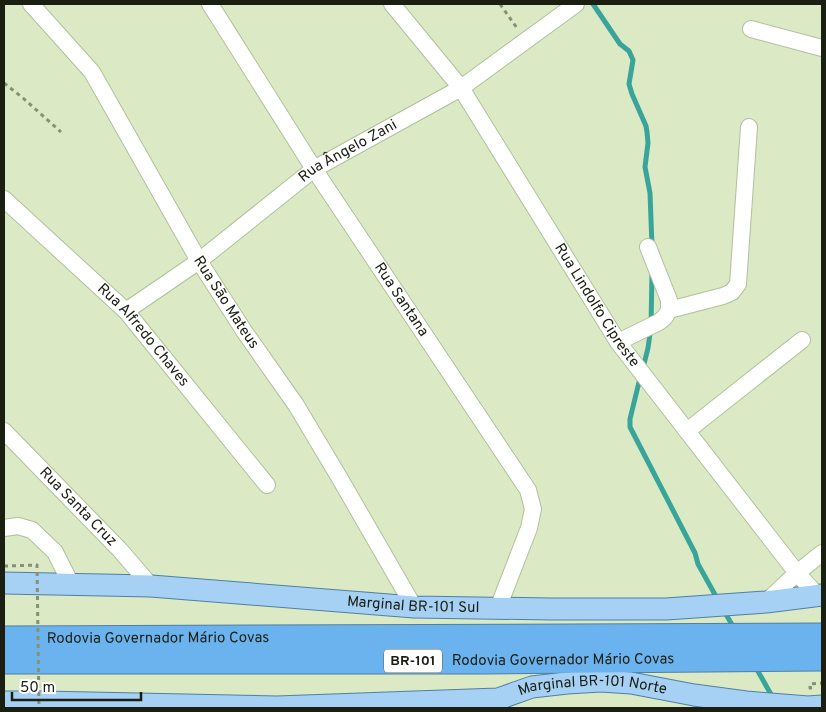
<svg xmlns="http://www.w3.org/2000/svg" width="826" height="712" font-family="Overpass,sans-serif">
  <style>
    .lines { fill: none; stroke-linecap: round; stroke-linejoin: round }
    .stream { stroke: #39a59a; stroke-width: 5 }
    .minor-casing { stroke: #b1c09c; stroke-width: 18 }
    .major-casing { stroke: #4f7fa2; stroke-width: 23 }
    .highway-casing { stroke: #4f7fa2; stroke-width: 27 }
    .path { stroke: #869076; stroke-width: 3; stroke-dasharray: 4 4; stroke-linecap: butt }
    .minor { stroke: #fff; stroke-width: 16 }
    .major { stroke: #a6d1f5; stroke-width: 21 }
    .highway { stroke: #6bb3ef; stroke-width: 25 }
    .path-bridge { stroke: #869076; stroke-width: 3; stroke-dasharray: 4 4; stroke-linecap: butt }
    .labels { text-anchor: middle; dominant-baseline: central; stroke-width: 4; stroke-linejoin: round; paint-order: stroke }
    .shield { fill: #fff; stroke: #5f6259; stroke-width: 1 }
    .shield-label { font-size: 14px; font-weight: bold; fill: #1a1f12 }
    .street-label { font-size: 15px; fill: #1a1f12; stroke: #fff }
  </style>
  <rect width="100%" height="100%" fill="#dbeac5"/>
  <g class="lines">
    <!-- stream -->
    <path class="stream" d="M593,4L620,44L629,51L633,60L629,84L632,94L646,126L647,132L648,143L645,167L650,193L652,246
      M643,368L648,348L651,327L652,272
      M640,378L630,419V427L695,553L698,564L718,600
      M724,611L734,628
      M755,666L773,698"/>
    <defs>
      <g id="minor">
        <path id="s1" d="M31,4L92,72L199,261L244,331L296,405L339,477L414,607"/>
        <path id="s2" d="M210,4L314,169L528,490L533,509L529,528L498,608"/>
        <path id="s3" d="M392,4L461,88L618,342L797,573L817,595"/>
        <path d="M751,29L822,48"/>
        <path id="s4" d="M4,199L126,311L267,485"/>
        <path d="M669,310L723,296L732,292L738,284L749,127"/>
        <path id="s5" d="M126,311L199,261L314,169L461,88L576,4"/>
        <path d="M618,342L659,322L665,317L669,310V300L648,247"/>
        <path id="s6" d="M4,431L120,550L151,586"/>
        <path d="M687,431L802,340"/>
        <path d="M4,528L18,526L32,530L55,552L71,584"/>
        <path d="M766,602L797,573L822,553"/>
      </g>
      <g id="major">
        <path id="s7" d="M4,583L151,586L414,607L551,609H666L766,602L822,595"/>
        <path id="s8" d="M4,702H44L277,707L498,699L532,687L567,683L601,681L631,683L694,695L746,702L808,707L822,706"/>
      </g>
      <g id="highway">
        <path id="s9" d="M4,639L822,636"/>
        <path id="s10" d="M4,661H485L822,658"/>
      </g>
    </defs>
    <!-- minor casing -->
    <use href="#minor" class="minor-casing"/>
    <!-- major casing -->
    <use href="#major" class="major-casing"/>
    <!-- highway casing -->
    <use href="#highway" class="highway-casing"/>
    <!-- path -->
    <path class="path" d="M500,4L517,28
      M4,83L23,98L61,132
      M812,688H810V684L822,683"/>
    <!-- minor -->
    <use href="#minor" class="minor"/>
    <!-- major -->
    <use href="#major" class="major"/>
    <!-- highway -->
    <use href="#highway" class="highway"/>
    <!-- path-bridge -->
    <path class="path-bridge" d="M4,566L37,565L39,708"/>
  </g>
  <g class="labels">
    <!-- shield labels -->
    <rect class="shield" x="384" y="649.5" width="58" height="23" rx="4"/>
    <g class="shield-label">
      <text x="413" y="661">BR-101</text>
    </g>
    <!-- street labels -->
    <g class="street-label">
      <text stroke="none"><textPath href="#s5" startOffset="274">Rua Ângelo Zani</textPath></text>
      <text stroke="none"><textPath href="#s2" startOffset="352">Rua Santana</textPath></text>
      <text stroke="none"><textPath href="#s1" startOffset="358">Rua São Mateus</textPath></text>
      <text stroke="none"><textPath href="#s3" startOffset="365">Rua Lindolfo Cipreste</textPath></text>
      <text stroke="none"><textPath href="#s4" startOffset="195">Rua Alfredo Chaves</textPath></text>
      <text stroke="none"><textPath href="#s6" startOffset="106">Rua Santa Cruz</textPath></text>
      <text stroke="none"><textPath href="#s7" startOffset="410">Marginal BR-101 Sul</textPath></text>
      <text stroke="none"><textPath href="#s9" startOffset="154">Rodovia Governador Mário Covas</textPath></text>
      <text stroke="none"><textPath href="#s10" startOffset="559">Rodovia Governador Mário Covas</textPath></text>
      <text stroke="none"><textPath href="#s8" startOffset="591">Marginal BR-101 Norte</textPath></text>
    </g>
  </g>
  <!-- border -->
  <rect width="826" height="712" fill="none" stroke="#1a1f12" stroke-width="10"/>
  <!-- scale -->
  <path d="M12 692v8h129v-8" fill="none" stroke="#1a1f12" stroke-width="2.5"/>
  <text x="20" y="692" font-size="15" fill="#1a1f12" stroke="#ffffff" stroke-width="4" paint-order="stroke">50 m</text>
</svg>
